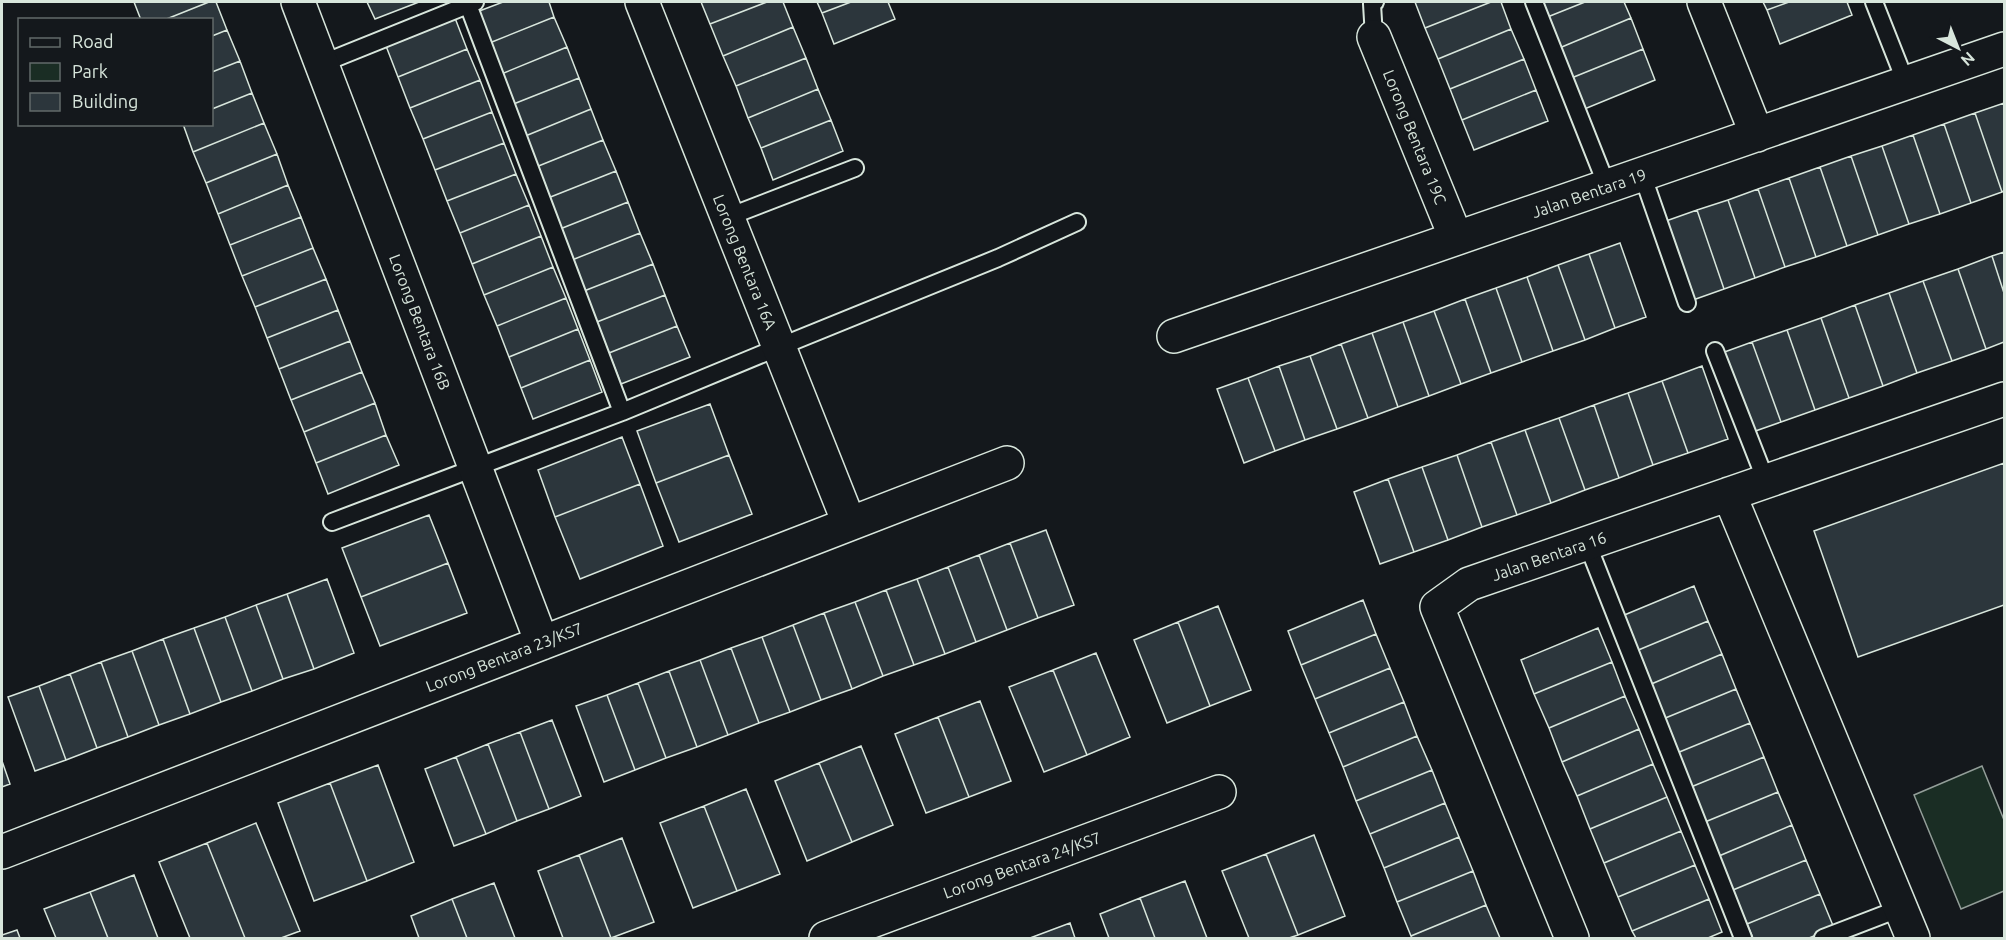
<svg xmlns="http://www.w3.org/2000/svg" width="2006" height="940" font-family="Ubuntu,sans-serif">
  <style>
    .green { fill: #1a2d24; stroke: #939e99; stroke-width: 1.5 }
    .building { fill: #2c363c; stroke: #d8e6dc; stroke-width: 1.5 }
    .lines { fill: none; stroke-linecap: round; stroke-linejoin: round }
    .service-casing { stroke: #d8e6dc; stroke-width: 20 }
    .minor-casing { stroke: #d8e6dc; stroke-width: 36 }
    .service { stroke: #14181c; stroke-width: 16 }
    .minor { stroke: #14181c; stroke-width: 33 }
    .labels { text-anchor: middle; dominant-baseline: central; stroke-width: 4.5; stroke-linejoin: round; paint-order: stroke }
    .street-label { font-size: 16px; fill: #d8e6dc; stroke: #14181c }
  </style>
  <rect width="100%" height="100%" fill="#14181c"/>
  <!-- green -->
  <path class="green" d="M1982,766L2004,820V891L1961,909L1914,795Z"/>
  <!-- building -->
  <path class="building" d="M134,2H209L164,20H141Z
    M209,2H216L227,30L212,36V20H164Z
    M367,2H419L375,19Z
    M503,2H549L554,17L487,44L474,13Z
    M701,2H767L710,24Z
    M767,2H783L793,27L723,56L710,24Z
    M817,2H851L822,13Z
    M851,2H888L895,19L834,44L822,13Z
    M1415,2H1491L1425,28Z
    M1491,2H1501L1511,29L1438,59L1425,28Z
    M1538,2H1585L1545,18Z
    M1585,2H1624L1631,18L1557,49L1545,18Z
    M1763,2H1789L1767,10Z
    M1789,2H1847L1852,15L1780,44L1767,10Z
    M554,17L567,47L499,75L487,44Z
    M455,18L467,49L398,77L386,46Z
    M1631,18L1643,49L1569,79L1557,49Z
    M793,27L806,58L736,86L723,56Z
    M1511,29L1524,59L1450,89L1438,59Z
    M227,30L240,61L212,72V36Z
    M567,47L579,78L511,105L499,75Z
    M467,49L480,80L410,108L398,77Z
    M1643,49L1655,80L1582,110L1569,79Z
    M806,58L818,89L748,118L736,86Z
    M1524,59L1536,90L1462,120L1450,89Z
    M240,61L252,93L212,109V72Z
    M579,78L591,109L523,137L511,105Z
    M480,80L492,112L423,139L410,108Z
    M818,89L831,120L761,148L748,118Z
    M1536,90L1548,121L1474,150L1462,120Z
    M252,93L264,123L193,152L183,124H212V109Z
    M2004,103V191L2002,192L1975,113Z
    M591,109L603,140L536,167L523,137Z
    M492,112L504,143L435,170L423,139Z
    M1975,113L2002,192L1971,203L1944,124Z
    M831,120L843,151L773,180L761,148Z
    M264,123L277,154L206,183L193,152Z
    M1944,124L1971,203L1940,214L1913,135Z
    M1913,135L1940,214L1909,224L1882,146Z
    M603,140L616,171L548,198L536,167Z
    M504,143L516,174L447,201L435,170Z
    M1882,146L1909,224L1878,235L1851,156Z
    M277,154L288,185L218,214L206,183Z
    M1851,156L1878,235L1847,246L1820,167Z
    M1820,167L1847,246L1816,257L1789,178Z
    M616,171L628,202L560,229L548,198Z
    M516,174L529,205L460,233L447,201Z
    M1789,178L1816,257L1785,267L1758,189Z
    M288,185L301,217L230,245L218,214Z
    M1758,189L1785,267L1755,278L1728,200Z
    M1728,200L1755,278L1724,289L1697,210Z
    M628,202L640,233L572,260L560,229Z
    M529,205L541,236L472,264L460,233Z
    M1697,210L1724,289L1693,300L1666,221Z
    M301,217L313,248L242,276L230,245Z
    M640,233L653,264L584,291L572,260Z
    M541,236L553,267L484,295L472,264Z
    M1620,243L1646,317L1615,328L1589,254Z
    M313,248L326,279L255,307L242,276Z
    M2004,252V293L1992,256Z
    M1589,254L1615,328L1585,340L1558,265Z
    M1992,256L2004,293V342L1986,349L1958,269Z
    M653,264L665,295L597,322L584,291Z
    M1558,265L1585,340L1553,351L1527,277Z
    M553,267L566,298L497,326L484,295Z
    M1958,269L1986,349L1952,361L1923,281Z
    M1527,277L1553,351L1522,362L1496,288Z
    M326,279L338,310L267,338L255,307Z
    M1923,281L1952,361L1917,373L1889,293Z
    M1496,288L1522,362L1491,373L1465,299Z
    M1889,293L1917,373L1883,386L1855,305Z
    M665,295L677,326L609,353L597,322Z
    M566,298L578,329L509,357L497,326Z
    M1465,299L1491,373L1461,384L1434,311Z
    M1855,305L1883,386L1849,398L1821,318Z
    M338,310L350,341L279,369L267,338Z
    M1434,311L1461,384L1429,396L1403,322Z
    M1821,318L1849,398L1815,410L1787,330Z
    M1403,322L1429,396L1398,407L1372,333Z
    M677,326L690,357L621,384L609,353Z
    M578,329L590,360L521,388L509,357Z
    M1787,330L1815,410L1781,422L1752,342Z
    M1372,333L1398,407L1368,418L1341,344Z
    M350,341L362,372L291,400L279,369Z
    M1752,342L1781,422L1747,434L1719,354Z
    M1341,344L1368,418L1337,429L1310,356Z
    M1310,356L1337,429L1305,440L1279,366Z
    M590,360L602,392L533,419L521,388Z
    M1279,366L1305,440L1275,451L1248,378Z
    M1702,366L1728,439L1688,453L1662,381Z
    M362,372L375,403L304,432L291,400Z
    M1248,378L1275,451L1244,463L1217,389Z
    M1662,381L1688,453L1653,465L1628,393Z
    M1628,393L1653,465L1619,478L1594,405Z
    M375,403L386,435L316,463L304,432Z
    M710,404L729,455L656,483L637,431Z
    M1594,405L1619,478L1585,490L1559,418Z
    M1559,418L1585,490L1551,503L1525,430Z
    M1525,430L1551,503L1517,515L1491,442Z
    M386,435L399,465L328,494L316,463Z
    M622,437L640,484L555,517L538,470Z
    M1491,442L1517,515L1482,527L1457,455Z
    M729,455L752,514L679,542L656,483Z
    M1457,455L1482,527L1448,540L1422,467Z
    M2004,463V605L1858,657L1814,531Z
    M1422,467L1448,540L1414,552L1388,479Z
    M1388,479L1414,552L1380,564L1354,492Z
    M640,484L663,546L580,579L555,517Z
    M429,515L448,563L361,597L342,548Z
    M1046,530L1074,605L1038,618L1010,543Z
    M1010,543L1038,618L1007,630L979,555Z
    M979,555L1007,630L976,642L948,567Z
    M448,563L467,613L380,646L361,597Z
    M948,567L976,642L945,654L917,579Z
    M327,579L354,653L314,669L287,594Z
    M917,579L945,654L914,665L886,590Z
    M1694,586L1708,621L1636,651L1622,616Z
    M886,590L914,665L883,676L855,602Z
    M287,594L314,669L283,679L256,605Z
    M1363,600L1376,634L1301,665L1288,631Z
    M855,602L883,676L852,689L824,613Z
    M256,605L283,679L252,691L225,617Z
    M1218,606L1251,690L1210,706L1178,622Z
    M824,613L852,689L821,700L793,625Z
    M225,617L252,691L221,702L194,628Z
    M1708,621L1722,654L1649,685L1636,651Z
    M1178,622L1210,706L1167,723L1134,640Z
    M793,625L821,700L790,712L762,637Z
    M194,628L221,702L190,714L163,639Z
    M1598,628L1612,662L1534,694L1521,660Z
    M1376,634L1390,668L1315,699L1301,665Z
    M762,637L790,712L759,723L731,648Z
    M163,639L190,714L159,725L132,651Z
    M731,648L759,723L728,735L700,660Z
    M132,651L159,725L128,737L101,662Z
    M1096,653L1130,737L1087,755L1053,670Z
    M1722,654L1736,689L1663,719L1649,685Z
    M700,660L728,735L697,747L669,671Z
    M101,662L128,737L97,748L70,674Z
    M1612,662L1625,696L1549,728L1534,694Z
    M1390,668L1404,702L1329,733L1315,699Z
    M1053,670L1087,755L1044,772L1009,687Z
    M669,671L697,747L666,758L638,683Z
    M70,674L97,748L66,760L39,686Z
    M638,683L666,758L635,770L607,695Z
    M39,686L66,760L35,771L8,697Z
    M1736,689L1750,723L1677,753L1663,719Z
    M607,695L635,770L604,782L576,706Z
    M1625,696L1639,729L1562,762L1549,728Z
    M980,701L1011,781L969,797L938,717Z
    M1404,702L1417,736L1343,767L1329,733Z
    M938,717L969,797L926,813L895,734Z
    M552,720L581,796L549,809L520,732Z
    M1750,723L1764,757L1691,787L1677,753Z
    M1639,729L1653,764L1577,796L1562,762Z
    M520,732L549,809L517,821L488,744Z
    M1417,736L1432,770L1356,801L1343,767Z
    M488,744L517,821L486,834L456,757Z
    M861,746L893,825L852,842L819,763Z
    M456,757L486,834L454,846L425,769Z
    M1764,757L1778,792L1705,822L1691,787Z
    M2,761L10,784L2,787Z
    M819,763L852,842L807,861L775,781Z
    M1653,764L1667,797L1590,829L1577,796Z
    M378,765L414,862L367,881L330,783Z
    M1432,770L1445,803L1370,834L1356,801Z
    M330,783L367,881L314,901L278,803Z
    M746,789L780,874L737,891L704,806Z
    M1778,792L1792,825L1719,856L1705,822Z
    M1667,797L1681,831L1604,863L1590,829Z
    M1445,803L1459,837L1384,868L1370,834Z
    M704,806L737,891L693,908L660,823Z
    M256,823L300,931L281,938H245L207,843Z
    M1792,825L1806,860L1733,890L1719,856Z
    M1681,831L1695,865L1618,897L1604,863Z
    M1314,835L1345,916L1298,935L1266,854Z
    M1459,837L1473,871L1397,902L1384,868Z
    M622,838L654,922L611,938L579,855Z
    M207,843L245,938H190L159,862Z
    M1266,854L1298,935L1289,938H1249L1222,871Z
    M579,855L611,938H563L538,871Z
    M1806,860L1820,894L1747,924L1733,890Z
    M1695,865L1709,899L1632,931L1618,897Z
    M1473,871L1486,905L1411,936L1397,902Z
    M134,875L158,938H108L90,892Z
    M1185,881L1207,938H1155L1140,898Z
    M494,883L515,938H467L452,899Z
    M90,892L108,938H56L44,909Z
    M1820,894L1834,928L1809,938H1753L1747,924Z
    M1140,898L1155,938H1109L1100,914Z
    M452,899L467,938H419L411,916Z
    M1709,899L1722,932L1708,938H1636L1632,931Z
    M1486,905L1500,938H1412L1411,936Z
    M1070,923L1075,938H1030Z
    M17,930L20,938H2V935Z"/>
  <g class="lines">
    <defs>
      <path id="service" d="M467,2L622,412
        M1534,2L1607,186
        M1874,2L1906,83
        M1374,37L1372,4L1375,2
        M321,64L475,2
        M1642,174L1687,303
        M728,217L855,168
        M1715,351L1766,481
        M332,522L622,412L779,347L998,258L1077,222
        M1587,543L1743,938
        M1823,938L1901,908"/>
      <path id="minor" d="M298,2L542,643
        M642,2L849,523
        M1704,2L1757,135
        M1374,37L1456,238
        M1174,336L2004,49
        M1729,494L1913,938
        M2,852L1007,463
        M826,938L1219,792
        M1572,938L1437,607L1469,584L2004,399"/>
    </defs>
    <!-- service casing -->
    <use href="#service" class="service-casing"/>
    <!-- minor casing -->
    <use href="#minor" class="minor-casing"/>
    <!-- service -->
    <use href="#service" class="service"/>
    <!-- minor -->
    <use href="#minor" class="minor"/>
  </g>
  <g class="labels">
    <!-- street labels -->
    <g class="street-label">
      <text transform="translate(1415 137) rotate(68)">Lorong Bentara 19C</text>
      <text transform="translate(1589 193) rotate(-19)">Jalan Bentara 19</text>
      <text transform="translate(745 262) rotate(68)">Lorong Bentara 16A</text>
      <text transform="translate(420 322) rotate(69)">Lorong Bentara 16B</text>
      <text transform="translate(1549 556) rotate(-19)">Jalan Bentara 16</text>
      <text transform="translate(504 657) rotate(-21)">Lorong Bentara 23/KS7</text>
      <text transform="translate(1022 865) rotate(-20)">Lorong Bentara 24/KS7</text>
    </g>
  </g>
  <!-- border -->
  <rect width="2006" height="940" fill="none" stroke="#d8e6dc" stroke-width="6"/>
  <!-- legend -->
  <rect x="18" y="18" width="195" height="108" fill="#14181c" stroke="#626a69" stroke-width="1.5"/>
  <rect x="30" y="38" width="30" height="9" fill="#14181c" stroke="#626a69" stroke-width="1.5"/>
  <text x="72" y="48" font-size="18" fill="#d8e6dc">Road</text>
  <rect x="30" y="63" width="30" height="18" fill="#1a2d24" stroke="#626a69" stroke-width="1.5"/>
  <text x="72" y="78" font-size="18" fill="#d8e6dc">Park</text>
  <rect x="30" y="93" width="30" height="18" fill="#2c363c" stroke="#626a69" stroke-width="1.5"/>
  <text x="72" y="108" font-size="18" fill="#d8e6dc">Building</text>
  <!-- north arrow -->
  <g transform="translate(1958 48) rotate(138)" stroke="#14181c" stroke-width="4.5" paint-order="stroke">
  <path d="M0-4.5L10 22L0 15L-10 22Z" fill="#d8e6dc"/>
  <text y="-9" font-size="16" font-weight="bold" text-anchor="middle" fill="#d8e6dc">N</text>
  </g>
</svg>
